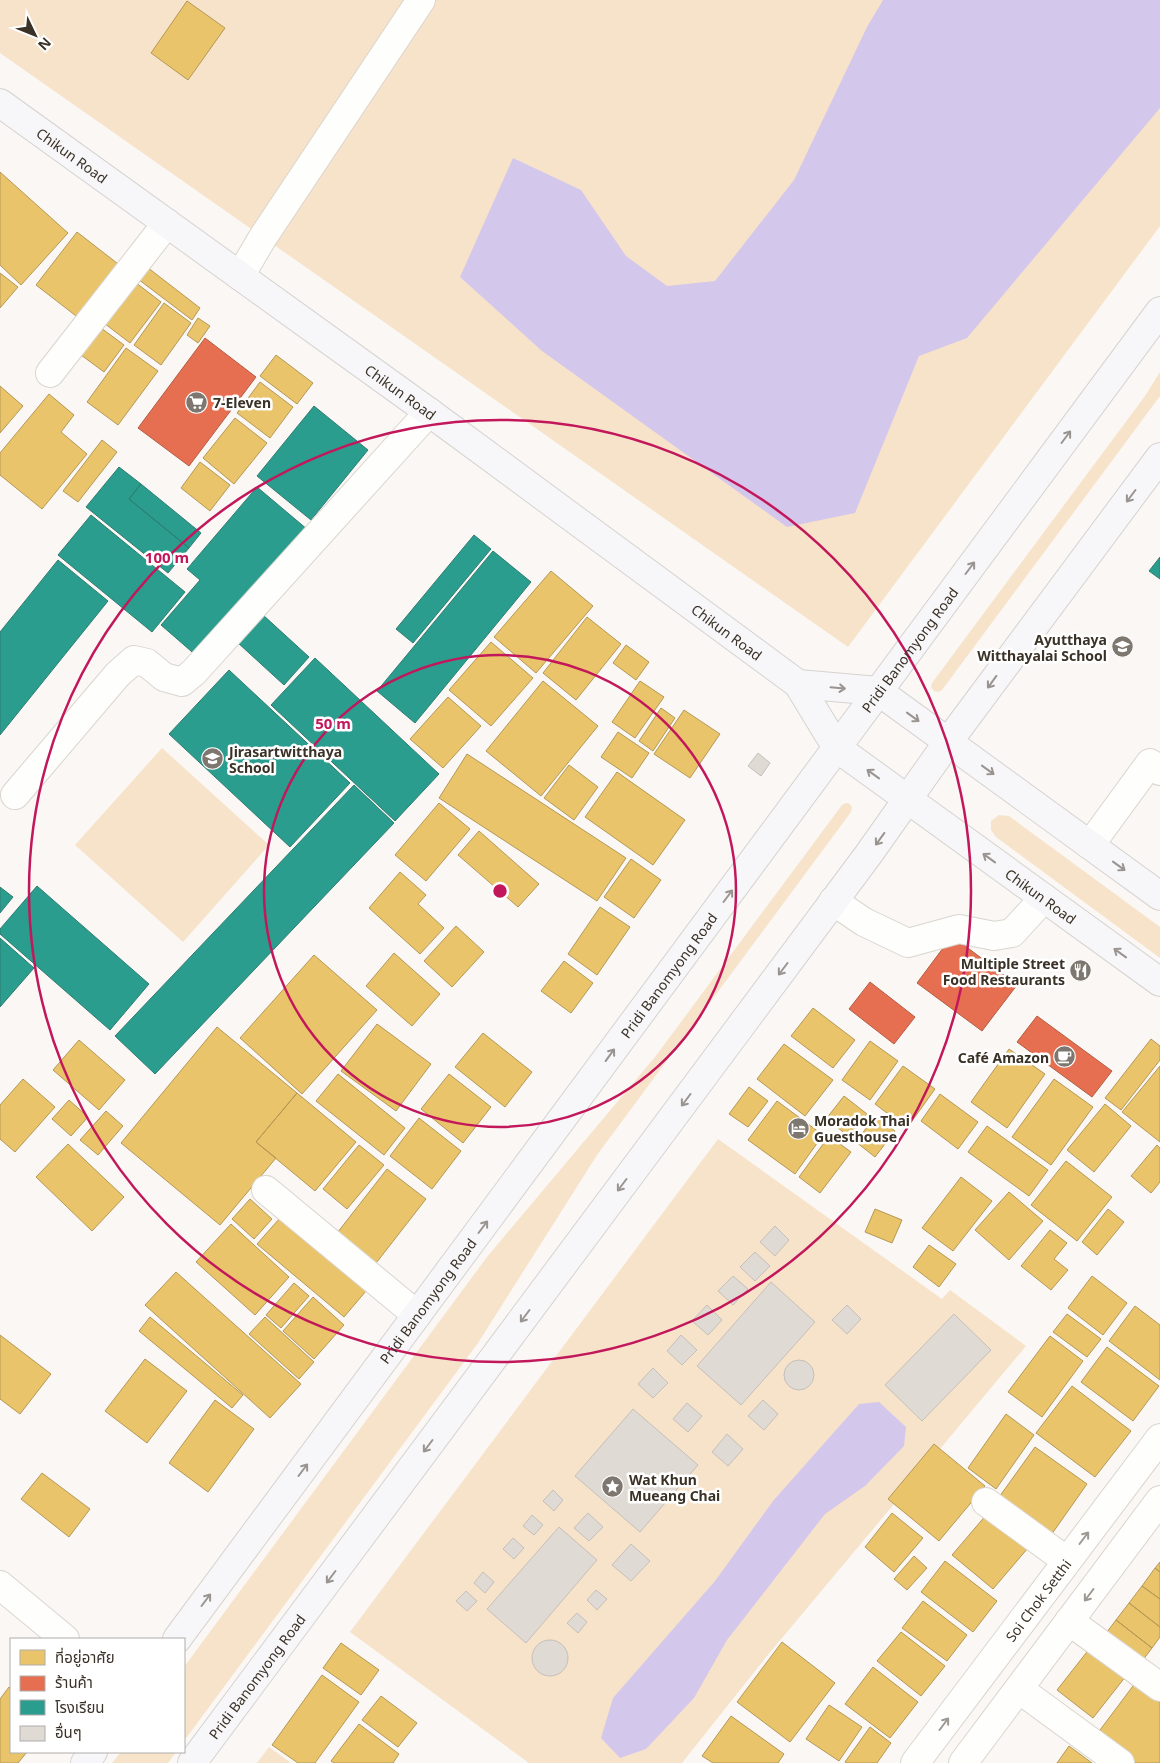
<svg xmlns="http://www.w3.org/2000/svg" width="1160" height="1763" font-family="'Noto Sans','Noto Sans Thai',sans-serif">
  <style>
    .green { fill: #f7e3ca }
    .water { fill: #d4c7ec }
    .homes { fill: #e9c46a; stroke: #b59856 }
    .shops { fill: #e76f51; stroke: #b35d44 }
    .schools { fill: #2a9d8f; stroke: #2f7d70 }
    .building { fill: #e0dad4; stroke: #c5bfb9 }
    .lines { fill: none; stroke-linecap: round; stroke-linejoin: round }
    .minor-casing { stroke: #dad5ce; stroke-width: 30 }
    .major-casing { stroke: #d6d3d0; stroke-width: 30 }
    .minor { stroke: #fefefd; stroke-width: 28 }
    .major { stroke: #f7f6f9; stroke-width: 28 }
    .oneway { stroke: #999490 }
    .oneway2 { stroke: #9c9892 }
    .ring { fill: none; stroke: #c2185b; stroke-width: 2.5 }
    .labels { text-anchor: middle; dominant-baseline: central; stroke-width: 5; stroke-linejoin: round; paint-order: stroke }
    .street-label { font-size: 14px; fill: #3b3227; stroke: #fff }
    .poi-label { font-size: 14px; font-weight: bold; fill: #3b3227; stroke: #fff; text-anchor: start }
    .centre { fill: #c2185b; stroke: #fff; stroke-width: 2.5 }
    .ring-label { font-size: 15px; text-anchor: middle; font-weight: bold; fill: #c2185b; stroke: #fff; stroke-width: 5; stroke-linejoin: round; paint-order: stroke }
  </style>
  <rect width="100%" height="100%" fill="#faf7f4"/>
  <!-- green -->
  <path class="green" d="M0,0H1160V226L848,647L0,53Z
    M1160,372V396L942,690L938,692L934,691L931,687L932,683L1145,396Z
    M162,748L269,845L183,942L75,845Z
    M846,803L850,804L852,808L851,812L597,1155L478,1343L184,1741V1667L487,1257L655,1057L842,805Z
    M999,815L1009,816L1160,927V958L996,837L991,830V821Z
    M718,1139L942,1299L950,1290L1026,1346L767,1656L682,1763H529L350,1632Z
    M269,1747L291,1763H257Z
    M121,1752H176L168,1763H112Z"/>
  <!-- water -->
  <path class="water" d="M883,0H1160V108L967,338L919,356L855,513L787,527L542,351L460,277L513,158L581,190L626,256L667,286L715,281L794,180L867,27Z
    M879,1402L906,1427L904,1446L865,1486L825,1514L727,1640L694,1698L646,1749L620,1758L601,1738L613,1698L715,1581L773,1501L859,1404Z"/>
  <!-- homes -->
  <path class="homes" d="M187,1L225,28L188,80L151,53Z
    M0,172L68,233L21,285L0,265Z
    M77,232L122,267L80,319L36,285Z
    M143,264L200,308L192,320L134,276Z
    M0,273L18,287L0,308Z
    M131,279L161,302L130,343L100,320Z
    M164,303L191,323L161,365L134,345Z
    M198,318L210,326L198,343L187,335Z
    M97,325L124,345L104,372L77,352Z
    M126,348L158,371L118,425L87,402Z
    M276,355L313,383L297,404L260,376Z
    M260,382L293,407L270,438L237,413Z
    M0,386L23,406L0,433Z
    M49,394L74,415L61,432L87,454L42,509L0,475V453Z
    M235,418L267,443L234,484L203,458Z
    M102,440L117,452L78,502L63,491Z
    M200,462L230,485L210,511L181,488Z
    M551,571L593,606L536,673L494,637Z
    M587,617L621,644L576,700L543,673Z
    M491,642L533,678L491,726L449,690Z
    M626,645L649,662L636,680L613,663Z
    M543,681L598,726L541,796L486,751Z
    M640,681L664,697L635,738L612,722Z
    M448,697L481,726L443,768L410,739Z
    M661,708L675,718L653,751L639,741Z
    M684,710L720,734L690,778L654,754Z
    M618,732L649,753L632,778L601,757Z
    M467,754L626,858L597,901L439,798Z
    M569,765L598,787L574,820L544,798Z
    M617,772L685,820L653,865L585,817Z
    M439,803L470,829L426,881L395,855Z
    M479,831L539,884L518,907L458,855Z
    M631,859L661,880L634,918L604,897Z
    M400,872L426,895L418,904L444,928L420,954L369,908Z
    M600,907L630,927L597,975L568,954Z
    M456,926L484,952L452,987L424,961Z
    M394,953L440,994L412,1026L366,986Z
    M314,955L377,1010L302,1094L240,1038Z
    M564,961L593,983L571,1013L541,991Z
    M813,1008L855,1040L833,1068L791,1036Z
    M377,1024L431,1064L396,1111L341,1071Z
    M217,1027L297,1093L256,1142L276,1158L220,1225L121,1143Z
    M483,1033L532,1072L505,1107L455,1067Z
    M1151,1039L1160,1046V1060L1121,1110L1105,1098Z
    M79,1040L125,1080L99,1110L53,1070Z
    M870,1041L898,1061L870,1100L842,1080Z
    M784,1044L833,1080L805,1116L757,1079Z
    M1009,1049L1045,1074L1007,1128L971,1102Z
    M903,1066L935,1089L907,1128L875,1104Z
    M1160,1066V1142L1122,1112Z
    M338,1074L405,1128L384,1155L316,1101Z
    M449,1074L491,1107L463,1143L421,1109Z
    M23,1079L55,1107L15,1152L0,1139V1105Z
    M1054,1079L1093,1107L1051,1165L1012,1137Z
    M749,1087L768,1101L748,1127L729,1114Z
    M297,1093L356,1142L315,1191L256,1142Z
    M940,1094L978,1122L958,1149L921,1121Z
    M844,1096L867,1114L850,1137L826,1119Z
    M69,1100L88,1117L71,1136L52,1119Z
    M777,1101L823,1135L795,1174L748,1140Z
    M1105,1104L1131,1126L1094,1172L1067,1150Z
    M106,1111L123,1126L98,1155L80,1140Z
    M875,1116L895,1131L875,1157L856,1142Z
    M419,1118L461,1151L432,1189L390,1156Z
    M987,1126L1048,1170L1029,1196L968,1152Z
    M829,1136L851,1152L820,1193L799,1177Z
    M68,1144L124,1197L92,1231L36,1177Z
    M359,1145L384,1165L347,1209L323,1189Z
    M1157,1145L1160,1148V1182L1151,1193L1131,1176Z
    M1066,1161L1112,1197L1077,1241L1031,1205Z
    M387,1169L426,1199L373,1267L334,1237Z
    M961,1177L992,1201L953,1251L922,1228Z
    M1009,1192L1043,1221L1009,1260L975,1230Z
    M250,1199L272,1219L254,1239L232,1219Z
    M875,1209L902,1220L892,1243L865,1232Z
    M1108,1209L1124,1222L1097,1255L1082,1242Z
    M280,1218L366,1291L344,1317L257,1244Z
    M231,1224L289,1277L255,1315L196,1262Z
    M1050,1230L1067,1243L1054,1259L1068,1270L1051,1290L1021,1266Z
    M929,1245L956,1264L939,1287L913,1267Z
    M176,1272L301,1384L270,1418L145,1305Z
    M1092,1276L1127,1303L1103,1335L1068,1308Z
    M294,1283L309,1296L281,1328L266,1315Z
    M313,1297L344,1325L314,1359L283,1331Z
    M1135,1306L1160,1325V1380L1109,1341Z
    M1067,1314L1101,1339L1087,1357L1053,1332Z
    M150,1317L243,1395L232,1408L139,1331Z
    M265,1317L314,1362L299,1379L249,1334Z
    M0,1335L51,1374L20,1414L0,1399Z
    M1050,1336L1083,1361L1042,1417L1008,1392Z
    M1107,1347L1159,1386L1133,1421L1081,1382Z
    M145,1359L187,1391L147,1443L105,1411Z
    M1072,1386L1131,1431L1095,1477L1036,1433Z
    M215,1400L254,1429L208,1492L169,1463Z
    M1006,1414L1034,1435L996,1489L968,1468Z
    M934,1444L985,1486L939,1541L888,1499Z
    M1035,1447L1087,1484L1049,1538L997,1500Z
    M42,1473L90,1509L69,1537L21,1499Z
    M892,1513L923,1538L894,1572L865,1547Z
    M987,1514L1028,1548L993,1589L952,1555Z
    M914,1556L927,1568L907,1590L894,1579Z
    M945,1561L997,1601L973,1632L921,1592Z
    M1160,1562V1572L1155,1568Z
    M1155,1568L1160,1572V1599L1142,1586Z
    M1142,1586L1160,1599V1627L1129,1603Z
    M923,1601L967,1635L947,1661L902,1628Z
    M1129,1603L1160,1627V1637L1152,1648L1116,1620Z
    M1116,1620L1152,1648L1139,1665L1103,1637Z
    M901,1632L945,1666L921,1696L877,1661Z
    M782,1642L835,1683L790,1742L737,1702Z
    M341,1643L379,1670L361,1695L323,1668Z
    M1090,1648L1126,1676L1093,1718L1057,1690Z
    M873,1667L918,1702L890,1738L845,1704Z
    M322,1675L359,1702L315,1763H298L272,1745Z
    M1136,1682L1160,1700V1763H1135L1097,1734Z
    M9,1687L11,1689V1752H27L18,1763H0V1699Z
    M381,1696L417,1723L398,1747L362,1720Z
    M829,1705L862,1727L839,1761L806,1739Z
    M731,1716L784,1754L778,1763H713L702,1756Z
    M359,1724L399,1754L393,1763H334L331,1761Z
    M870,1727L891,1743L877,1763H847L845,1762Z
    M1069,1746L1092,1763H1057Z"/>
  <!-- shops -->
  <path class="shops" d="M205,338L256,377L189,466L138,428Z
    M952,936L1017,985L982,1031L917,983Z
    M870,982L915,1017L894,1044L849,1009Z
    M1037,1016L1112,1071L1092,1097L1017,1042Z"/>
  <!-- schools -->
  <path class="schools" d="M314,406L368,450L311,520L257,476Z
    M119,467L141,484L129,499L189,548L168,573L86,507Z
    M141,484L201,533L189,548L129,499Z
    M257,487L308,530L199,658L161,625L200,580L187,569Z
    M91,515L185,592L152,632L58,555Z
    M474,535L491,549L413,643L396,629Z
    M493,551L531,582L415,723L377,691Z
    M1160,557V579L1149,571Z
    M58,560L108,601L0,735V632Z
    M262,614L309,657L284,685L237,642Z
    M315,658L439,774L395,821L271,705Z
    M229,670L350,783L290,847L169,734Z
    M354,785L394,823L155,1074L115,1036Z
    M37,886L149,984L110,1030L0,934V929Z
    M0,887L13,897L0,913Z
    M0,938L34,968L0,1007Z"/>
  <!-- building -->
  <path class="building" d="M758,753L770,763L761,776L748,766Z
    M775,1226L789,1240L775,1256L760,1242Z
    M755,1252L770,1266L755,1281L740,1267Z
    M733,1276L748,1289L733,1305L718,1291Z
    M771,1282L815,1322L741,1405L697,1366Z
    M707,1305L722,1320L708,1335L692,1321Z
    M847,1305L861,1319L847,1334L832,1320Z
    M954,1314L991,1350L922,1421L885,1385Z
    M681,1335L697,1350L682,1365L667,1351Z
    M784 1375a15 15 0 1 1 30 0a15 15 0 1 1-30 0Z
    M653,1368L668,1383L653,1398L638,1384Z
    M763,1400L778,1414L764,1430L748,1416Z
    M687,1403L702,1416L688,1432L673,1419Z
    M633,1409L698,1465L640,1532L575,1476Z
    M727,1434L743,1449L728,1466L712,1452Z
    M553,1490L563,1500L554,1511L543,1501Z
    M588,1513L603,1527L589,1541L574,1528Z
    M532,1515L543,1525L534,1535L523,1526Z
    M559,1527L597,1560L526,1643L487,1609Z
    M513,1538L524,1548L514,1559L503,1549Z
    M631,1544L650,1561L631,1581L612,1565Z
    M483,1572L494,1582L485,1593L474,1583Z
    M596,1590L607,1599L597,1610L587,1600Z
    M466,1591L477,1601L467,1611L456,1601Z
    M577,1613L587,1622L578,1633L567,1623Z
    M532 1658a18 18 0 1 1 36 0a18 18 0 1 1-36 0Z"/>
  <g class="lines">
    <defs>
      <g id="minor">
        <path d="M240,276L263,237L421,0"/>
        <path d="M50,373L167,223"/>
        <path d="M15,795L118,674L134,660L147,663L164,677L182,682L194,672L429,412"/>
        <path d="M1090,845L1150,763L1160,771"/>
        <path d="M833,901L864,922L908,943L959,929L994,936L1012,933L1044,898"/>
        <path d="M266,1190L417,1315"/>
        <path d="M986,1502L1067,1561"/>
        <path d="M0,1585L65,1639"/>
        <path d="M1069,1621L1160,1687"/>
        <path d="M1019,1689L1120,1763"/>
        <path id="s1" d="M915,1763L1160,1438"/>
        <path d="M963,1763L1160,1500"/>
      </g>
      <g id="major">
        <path id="s2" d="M0,103L429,412L798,684L837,748L1160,982"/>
        <path d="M798,684L878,691L1160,896"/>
        <path id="s3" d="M177,1639L1160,311"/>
        <path d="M85,1763L93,1752"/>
        <path id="s4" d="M192,1763L868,855L948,742L1160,457"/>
      </g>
    </defs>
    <!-- minor casing -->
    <use href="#minor" class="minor-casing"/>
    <!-- major casing -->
    <use href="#major" class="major-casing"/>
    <!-- minor -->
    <use href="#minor" class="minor"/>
    <!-- major -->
    <use href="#major" class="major"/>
  </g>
  <!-- one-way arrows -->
  <defs><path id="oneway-shaft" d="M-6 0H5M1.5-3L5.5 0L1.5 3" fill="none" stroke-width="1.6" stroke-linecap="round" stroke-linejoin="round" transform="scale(1.25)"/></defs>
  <g class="oneway">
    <use href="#oneway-shaft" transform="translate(1066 437) rotate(-53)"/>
    <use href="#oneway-shaft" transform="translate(1131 496) rotate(127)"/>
    <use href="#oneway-shaft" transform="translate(970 568) rotate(-53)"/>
    <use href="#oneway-shaft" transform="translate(992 682) rotate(126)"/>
    <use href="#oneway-shaft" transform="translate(838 688) rotate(5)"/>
    <use href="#oneway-shaft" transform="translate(913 717) rotate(36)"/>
    <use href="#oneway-shaft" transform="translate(988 770) rotate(36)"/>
    <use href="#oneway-shaft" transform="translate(873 774) rotate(-144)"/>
    <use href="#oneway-shaft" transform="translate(880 839) rotate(126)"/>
    <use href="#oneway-shaft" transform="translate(989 858) rotate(-144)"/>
    <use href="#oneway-shaft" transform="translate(1119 866) rotate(36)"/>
    <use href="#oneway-shaft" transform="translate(728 896) rotate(-53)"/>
    <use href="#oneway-shaft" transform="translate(1120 953) rotate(-144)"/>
    <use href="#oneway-shaft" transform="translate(783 969) rotate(127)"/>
    <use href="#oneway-shaft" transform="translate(610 1055) rotate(-54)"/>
    <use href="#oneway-shaft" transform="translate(686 1100) rotate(127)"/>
    <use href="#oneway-shaft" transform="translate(622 1185) rotate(127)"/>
    <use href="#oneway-shaft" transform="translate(483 1227) rotate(-53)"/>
    <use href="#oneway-shaft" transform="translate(525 1316) rotate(127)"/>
    <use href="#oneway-shaft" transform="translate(428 1446) rotate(127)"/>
    <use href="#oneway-shaft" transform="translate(303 1470) rotate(-53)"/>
    <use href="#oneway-shaft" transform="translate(331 1577) rotate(127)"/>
    <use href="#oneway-shaft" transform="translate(206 1600) rotate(-53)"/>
  </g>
  <g class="oneway2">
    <use href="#oneway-shaft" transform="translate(1084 1538) rotate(-53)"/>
    <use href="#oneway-shaft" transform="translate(1089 1595) rotate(127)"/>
    <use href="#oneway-shaft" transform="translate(944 1724) rotate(-53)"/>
  </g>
  <!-- distance rings -->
  <g class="ring">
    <circle cx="500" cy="891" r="236"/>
    <circle cx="500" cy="891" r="471"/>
  </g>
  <!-- icons -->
  <defs>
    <symbol id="supermarket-disc" viewBox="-11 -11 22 22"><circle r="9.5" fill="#7e776f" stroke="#fff"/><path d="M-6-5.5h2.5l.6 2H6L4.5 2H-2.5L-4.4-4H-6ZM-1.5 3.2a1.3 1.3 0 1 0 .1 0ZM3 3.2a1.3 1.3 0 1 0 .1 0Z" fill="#fff"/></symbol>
    <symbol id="school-disc" viewBox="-11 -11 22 22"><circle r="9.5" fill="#7e776f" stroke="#fff"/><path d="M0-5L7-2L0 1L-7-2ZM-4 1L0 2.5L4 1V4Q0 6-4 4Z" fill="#fff"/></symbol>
    <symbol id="restaurant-disc" viewBox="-11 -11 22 22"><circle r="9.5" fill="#7e776f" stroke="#fff"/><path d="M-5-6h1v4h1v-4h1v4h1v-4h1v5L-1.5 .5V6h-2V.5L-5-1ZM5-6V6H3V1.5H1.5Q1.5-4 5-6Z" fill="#fff"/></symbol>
    <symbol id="cafe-disc" viewBox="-11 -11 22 22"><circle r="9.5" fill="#7e776f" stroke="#fff"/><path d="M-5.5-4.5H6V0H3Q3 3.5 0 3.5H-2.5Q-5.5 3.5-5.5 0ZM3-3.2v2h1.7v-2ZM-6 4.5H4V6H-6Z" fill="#fff"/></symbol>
    <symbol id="hotel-disc" viewBox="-11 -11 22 22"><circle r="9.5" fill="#7e776f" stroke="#fff"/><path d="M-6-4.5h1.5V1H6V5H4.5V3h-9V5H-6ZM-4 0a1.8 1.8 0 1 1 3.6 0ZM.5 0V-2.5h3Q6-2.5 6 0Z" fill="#fff"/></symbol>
    <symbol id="sight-disc" viewBox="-11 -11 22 22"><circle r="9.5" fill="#7e776f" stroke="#fff"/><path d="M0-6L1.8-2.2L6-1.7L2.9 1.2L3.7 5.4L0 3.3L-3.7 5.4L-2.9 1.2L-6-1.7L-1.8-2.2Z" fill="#fff"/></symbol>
  </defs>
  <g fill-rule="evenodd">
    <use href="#supermarket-disc" x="184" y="390" width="25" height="25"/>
    <use href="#school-disc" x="1110" y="634" width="25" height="25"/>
    <use href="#school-disc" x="200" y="746" width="25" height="25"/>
    <use href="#restaurant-disc" x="1068" y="958" width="25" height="25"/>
    <use href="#cafe-disc" x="1052" y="1044" width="25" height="25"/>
    <use href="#hotel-disc" x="786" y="1116" width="25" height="25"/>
    <use href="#sight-disc" x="600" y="1474" width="25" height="25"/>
  </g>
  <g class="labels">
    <!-- street labels -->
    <g class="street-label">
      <text stroke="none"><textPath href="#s2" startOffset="89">Chikun Road</textPath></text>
      <text stroke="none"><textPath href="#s2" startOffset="494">Chikun Road</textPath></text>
      <text stroke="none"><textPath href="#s2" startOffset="899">Chikun Road</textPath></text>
      <text stroke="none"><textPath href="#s3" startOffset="1231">Pridi Banomyong Road</textPath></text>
      <text stroke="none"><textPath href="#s2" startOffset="1314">Chikun Road</textPath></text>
      <text stroke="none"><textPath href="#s3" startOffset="826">Pridi Banomyong Road</textPath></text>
      <text stroke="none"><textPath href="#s3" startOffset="421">Pridi Banomyong Road</textPath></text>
      <text stroke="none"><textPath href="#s1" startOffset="204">Soi Chok Setthi</textPath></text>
      <text stroke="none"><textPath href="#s4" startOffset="108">Pridi Banomyong Road</textPath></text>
    </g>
    <!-- poi labels -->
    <g class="poi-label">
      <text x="213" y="402">7-Eleven</text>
      <text x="1107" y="639" text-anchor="end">Ayutthaya<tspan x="1107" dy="16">Witthayalai School</tspan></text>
      <text x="229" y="751">Jirasartwitthaya<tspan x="229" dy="16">School</tspan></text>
      <text x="1065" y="963" text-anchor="end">Multiple Street<tspan x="1065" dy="16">Food Restaurants</tspan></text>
      <text x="1049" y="1057" text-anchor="end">Café Amazon</text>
      <text x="814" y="1120">Moradok Thai<tspan x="814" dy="16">Guesthouse</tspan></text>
      <text x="629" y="1479">Wat Khun<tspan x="629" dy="16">Mueang Chai</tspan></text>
    </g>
  </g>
  <circle cx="500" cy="891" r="8" class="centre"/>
  <g class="ring-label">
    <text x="167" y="563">100 m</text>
    <text x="333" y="729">50 m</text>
  </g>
  <!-- legend -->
  <rect x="10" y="1638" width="175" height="115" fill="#ffffff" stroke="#b1ada9"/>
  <rect x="20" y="1650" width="25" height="15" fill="#e9c46a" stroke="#b1ada9"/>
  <text x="55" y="1663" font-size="15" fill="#3b3227">ที่อยู่อาศัย</text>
  <rect x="20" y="1676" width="25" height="15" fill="#e76f51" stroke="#b1ada9"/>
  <text x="55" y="1688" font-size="15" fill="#3b3227">ร้านค้า</text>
  <rect x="20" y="1700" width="25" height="15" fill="#2a9d8f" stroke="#b1ada9"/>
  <text x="55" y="1713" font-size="15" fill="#3b3227">โรงเรียน</text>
  <rect x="20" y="1726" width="25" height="15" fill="#e0dad4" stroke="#b1ada9"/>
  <text x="55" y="1738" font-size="15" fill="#3b3227">อื่นๆ</text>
  <!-- north arrow -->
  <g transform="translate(35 35) rotate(133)" stroke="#ffffff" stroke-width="4" paint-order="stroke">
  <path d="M0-4L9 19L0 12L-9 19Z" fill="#3b3227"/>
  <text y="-8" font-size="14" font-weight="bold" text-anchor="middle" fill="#3b3227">N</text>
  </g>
</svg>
